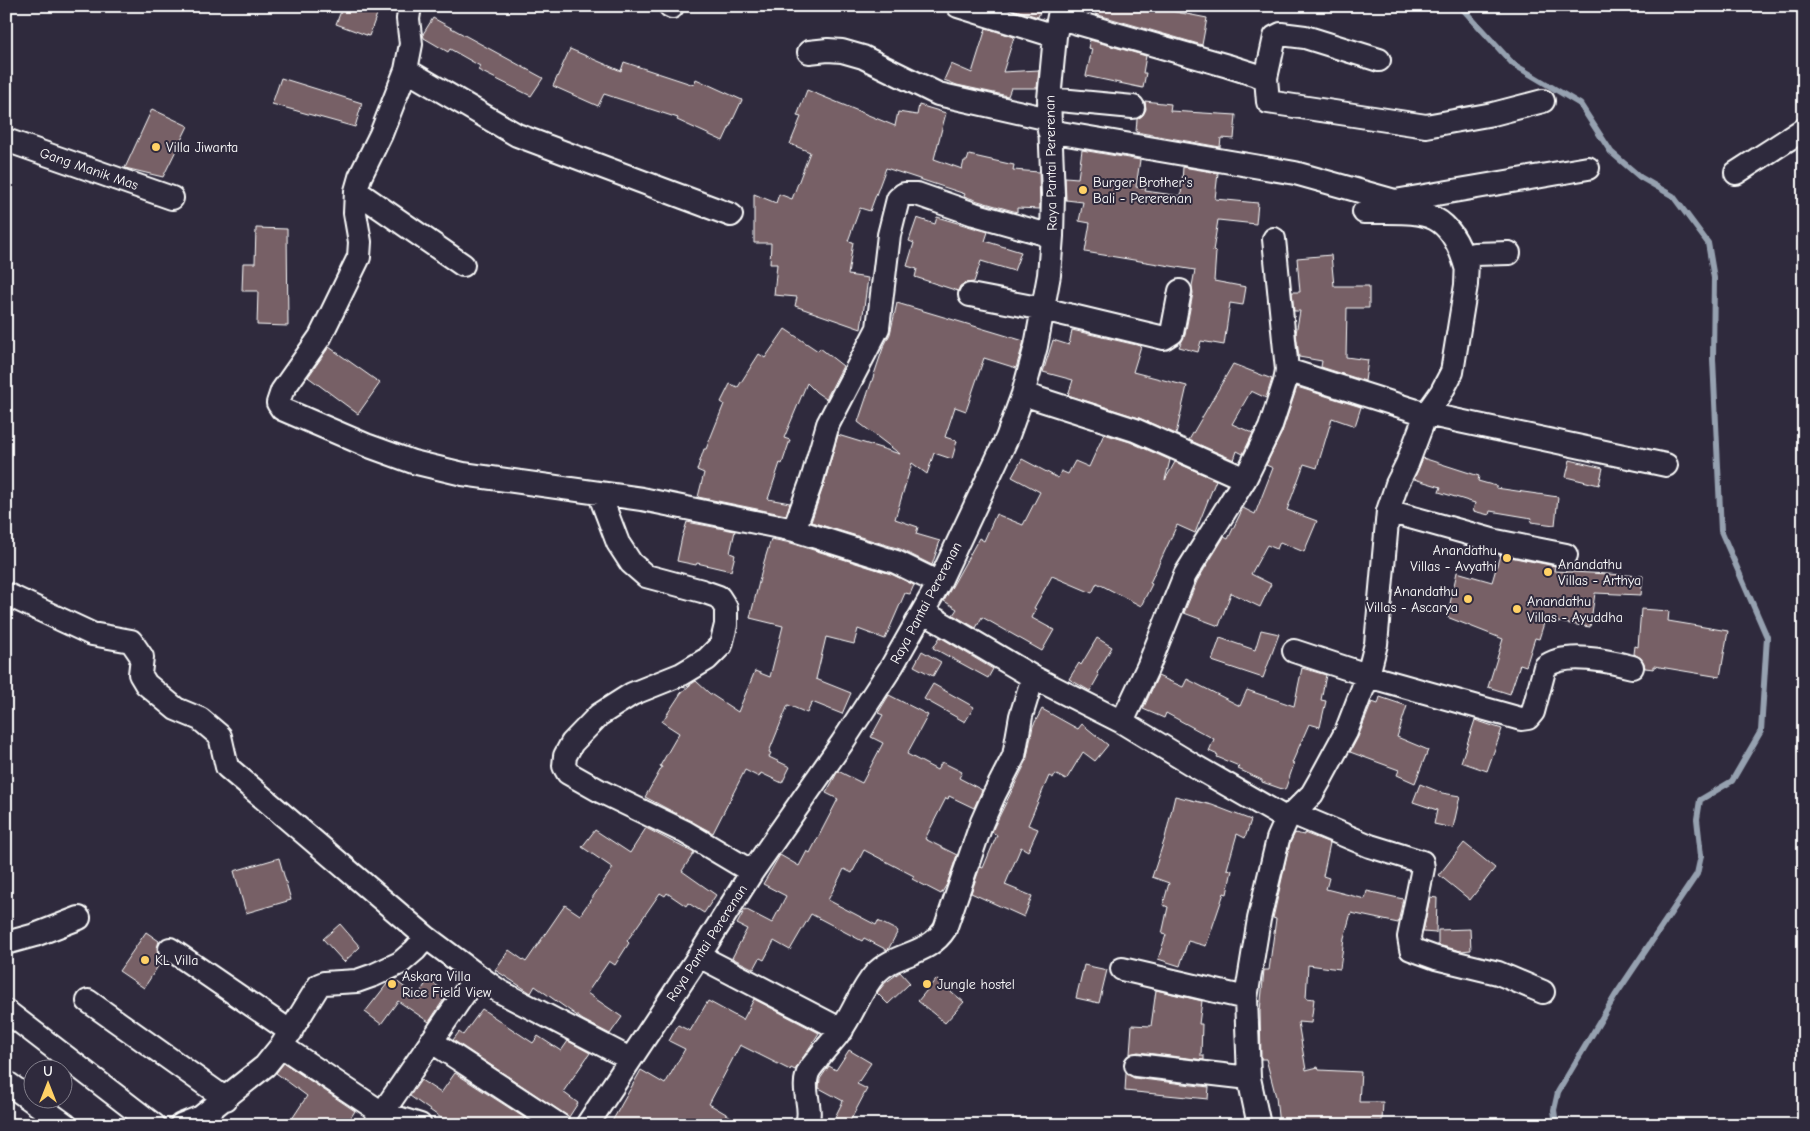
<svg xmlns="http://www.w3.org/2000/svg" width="1810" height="1131" font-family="'Comic Neue',sans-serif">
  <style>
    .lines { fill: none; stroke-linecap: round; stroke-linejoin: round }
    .stream { stroke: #96a1b0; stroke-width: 6 }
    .building { fill: #776166; stroke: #fff }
    .minor-casing { stroke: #fff; stroke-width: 26 }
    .minor { stroke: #2f2a3d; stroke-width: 22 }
    .poi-dot { fill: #ffd166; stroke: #2f2a3d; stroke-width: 2 }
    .labels { text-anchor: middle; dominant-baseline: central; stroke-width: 4; stroke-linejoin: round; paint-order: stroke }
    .poi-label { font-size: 14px; fill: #fff; stroke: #2f2a3d; text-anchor: start }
    .street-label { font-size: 14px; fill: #fff; stroke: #2f2a3d }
  </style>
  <rect width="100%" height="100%" fill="#2f2a3d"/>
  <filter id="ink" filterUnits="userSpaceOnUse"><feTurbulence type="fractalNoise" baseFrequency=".02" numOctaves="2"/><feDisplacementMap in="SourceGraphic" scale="10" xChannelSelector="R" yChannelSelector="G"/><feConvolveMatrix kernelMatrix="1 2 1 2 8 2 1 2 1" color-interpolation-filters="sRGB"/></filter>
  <g filter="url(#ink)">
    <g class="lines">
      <!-- stream -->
      <path class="stream" d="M1460,6L1513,64L1580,104L1611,152L1640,177L1673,196L1708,243L1714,278L1713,359L1721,531L1767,637L1761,731L1732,781L1700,800L1697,819L1701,856L1697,874L1615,996L1558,1092L1554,1110L1556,1125"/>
    </g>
    <!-- building -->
    <path class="building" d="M343,6H380L369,36L336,24Z
      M1003,6H1042L1038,17Z
      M1097,6H1162L1161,9L1207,18L1202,45L1095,14Z
      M433,18L543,78L531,96L478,70L480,66L450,49L448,52L424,38L423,34Z
      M986,28L1014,37L1003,72L1039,70L1037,88H1011L1008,96L957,85L944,80L951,64L972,73Z
      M1090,40L1146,56L1143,73H1146L1143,88L1086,76L1092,49L1088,48Z
      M570,49L621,71L624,62L694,85L696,79L742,100L723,141L677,120L678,118L604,94L598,106L553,86Z
      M281,78L362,103L355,127L272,104Z
      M807,90L895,126L898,112L917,115L919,105L946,113L934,159L962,169L964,161H967L969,155L1014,165L1013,170L1039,172L1040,209L1017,208V212L978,201L964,196L965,194L886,168L870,211L860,208L848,241L853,242L848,275L868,278L861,329L795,306L797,297L774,295L777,264H770L771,243H754V194L776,203L779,194L792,199L810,152L790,144L801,117L797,116Z
      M1145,101L1171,104L1170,111L1236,115L1234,139L1221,138L1220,147L1136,132L1137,119L1143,115L1146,109Z
      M152,109L188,126L163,177L125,168Z
      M1082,150L1140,160L1136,187L1146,188L1145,191L1181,196L1183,167L1218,173L1215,199L1258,203L1256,224L1218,220L1213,251L1216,252L1214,281L1246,287L1243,305L1230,303L1224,345L1201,341L1198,352L1179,347L1185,335L1193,293L1192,286L1195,270L1085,252L1090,223L1079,221L1083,202L1066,200L1065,177L1078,178Z
      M937,217L988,232L985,241L1021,252L1014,271L981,261L974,282L965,283L960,286L958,291L915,277L917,269L907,266L914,243L909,241L917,218L935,224Z
      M256,228L287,229L288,326L257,325L258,291H242L243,263H255Z
      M1331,255L1334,286H1369V308H1347L1346,357L1368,360L1365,381L1321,367L1322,361L1299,357L1296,333L1300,311H1294L1292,292H1300L1297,258Z
      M897,303L1024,341L1016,368L984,358L966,411L955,407L945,437L957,441L952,459L934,453L927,474L912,463L895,519L918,527L916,534L940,541L932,565L900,549L811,522L824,484L838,435L900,454L858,422L883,348L890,334Z
      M785,329L818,351L820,348L843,366L826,399L816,392L807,383L784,438L790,440L782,464L780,463L768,499L790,503L786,515L698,497L704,473L697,470L704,449H706L724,404L721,402L730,384L738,387L759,354L765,358Z
      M1072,330L1141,346L1133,372L1187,386L1176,434L1139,418L1068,395L1073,380L1043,372L1053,340L1069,345Z
      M329,347L380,383L358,414L308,377Z
      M1233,364L1272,379L1266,398L1251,391L1232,424L1253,433L1243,454L1237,451L1234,460L1189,440Z
      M1297,387L1361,407L1355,426L1332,418L1317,468L1304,464L1287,510L1317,521L1304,552L1280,542L1277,549L1267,545L1251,574L1271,584L1260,607L1231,593L1219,626L1184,613L1197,581L1224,537L1228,539L1243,508L1255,514L1273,468L1266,465L1282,432Z
      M1104,434L1130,442L1170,460L1165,480L1175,462L1216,480L1195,533L1177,525L1150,583L1152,584L1141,606L1097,583L1092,593L1052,576L1034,608L1036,609L1032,618L1054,630L1042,651L982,617L976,628L953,615L957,609L944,601L979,538L984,541L996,514L1023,525L1040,492L1012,477L1022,459L1058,478L1061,471L1068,474L1075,461L1089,467Z
      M1423,458L1479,476L1478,481L1496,486V488L1558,497L1555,525L1531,522L1532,518L1490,511L1489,515L1473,511L1475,503L1439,492L1441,487L1414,479Z
      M1570,460L1603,468L1599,485L1566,477Z
      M687,522L735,531L730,553L735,555L731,571L697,563L696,565L677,561L682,537Z
      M771,539L791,543L891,574L914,585L910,594L905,593L885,639L858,629L854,644L826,637L816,679L851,693L842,714L812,702L807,713L788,705L769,752L771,753L769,757L790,767L782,783L761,773L759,777L745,770L713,833L645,797L662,767L660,766L679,733L662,722L681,693L690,685L696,681L709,693L738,712L755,671L770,677L783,626L750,618L764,562Z
      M1500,555L1555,566L1554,571L1643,576L1641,595L1595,593L1590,627L1545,620L1539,639L1535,638L1526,666L1520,664L1510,694L1488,687L1503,639L1447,617L1457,572L1492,582Z
      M1641,609L1669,611L1668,621L1728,631L1720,677L1654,666V669L1645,668L1644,663L1641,658L1634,654L1635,646L1638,647Z
      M1261,630L1279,634L1263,678L1212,661L1220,638L1255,650Z
      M940,637L993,669L988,678L933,648Z
      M1097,638L1112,647L1097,673L1099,675L1090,691L1069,679L1079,663L1081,665Z
      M922,651L941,662L933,676L914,666Z
      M1302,668L1326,675L1321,700L1326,701L1320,727L1309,724L1292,763L1294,764L1285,790L1262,782V780L1238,769L1239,766L1217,757L1218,755L1209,751L1214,739L1166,713L1164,718L1143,709L1158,676L1183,687L1187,679L1240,706L1247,690L1294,706Z
      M933,684L974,707L965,722L924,699Z
      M889,695L928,715L907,754L937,770L942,762L962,772L959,778L982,790L974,808L949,796L948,799L946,798L925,839L957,855L947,884L941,894L912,879L914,876L864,850L852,873L844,869L828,900L876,925L878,921L898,931L889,948L887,950L864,938L862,941L811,914L790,950L774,941L764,960L760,958L754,969L732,958L747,929L737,924L745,909L772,923L786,896L763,884L780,855L799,866L807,851L810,853L838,799L826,793L838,771L862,783L883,743L871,737L883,715L878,713Z
      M1380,697L1407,706L1397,737L1428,750L1415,783L1397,775L1399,770L1350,752L1358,737L1372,702L1378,704Z
      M1042,709L1078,729L1082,724L1108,745L1095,761L1083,752L1066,780L1055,774L1053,778L1049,776L1028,825L1038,829L1028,851L1021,847L1005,885L1032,896L1024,917L971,893L980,867L983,868L997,835L992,832L994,827L1026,762L1033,726Z
      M1475,720L1502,729L1487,771L1461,762Z
      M1420,784L1442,793L1460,796L1453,828L1434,824L1437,810L1413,802Z
      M1175,796L1212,805L1251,820L1245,838L1237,834L1227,869L1232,870L1227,894L1224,893L1206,946L1188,941L1180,966L1158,959L1166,935L1162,934L1168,907L1163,905L1169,883L1152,877L1165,838Z
      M646,828L694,853L682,871L716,895L704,913L688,903L686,906L667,893L665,896L660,893L627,941L629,943L615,965L609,961L587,993L622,1017L610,1034L583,1020L535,986L531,993L495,970L509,950L526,962L565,905L580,915L613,868L582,847L595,830L630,853Z
      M1295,833L1304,835V833L1330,843L1323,876L1329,878L1326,889L1365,899L1367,891L1403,899L1398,923L1351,913L1344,938L1340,969L1308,965L1306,998L1314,999L1311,1023L1298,1022L1306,1070L1318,1067L1319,1070L1361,1072L1359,1102H1383L1382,1121H1352L1353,1125H1279L1276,1097L1266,1059H1261L1260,1011L1264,970H1269L1276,919L1273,918L1290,843Z
      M1464,843L1495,868L1470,900L1439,875Z
      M279,858L291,900L246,913L234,871Z
      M1430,897L1437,898L1436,933L1423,932Z
      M340,924L360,947L344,962L323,939Z
      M1470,929L1471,950L1461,951L1438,945V930Z
      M146,932L159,941L157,948L158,955L162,960L144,988L119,971Z
      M1084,965L1107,970L1099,1003L1076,998Z
      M900,972L910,983L888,1004L877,993L885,983Z
      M936,979L964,1002L945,1023L918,1001Z
      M395,980L417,997L428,980L448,993L429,1022L398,1001L381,1024L365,1012L387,984Z
      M1156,990L1202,1001L1199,1024H1202L1201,1056H1204V1060L1138,1052L1130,1054L1132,1025L1151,1026Z
      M754,999L819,1033L795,1070L791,1068L790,1070L740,1045L709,1104L745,1125H610L641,1070L665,1084L685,1049L669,1041L678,1025L690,1031L708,1001L743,1020Z
      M482,1009L533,1043L538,1036L561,1051L568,1041L590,1053L563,1092L578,1103L569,1117L453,1040L459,1032L463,1035Z
      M849,1050L871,1063L857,1084L867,1089L848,1125H831L843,1101L819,1088L820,1079L829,1066L836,1070Z
      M284,1063L355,1111L346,1125H288L307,1096L276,1073Z
      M455,1073L525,1118L520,1125H451L410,1096L421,1080L441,1093Z
      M1126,1073L1134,1078L1209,1087L1208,1099L1125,1091Z"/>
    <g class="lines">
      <defs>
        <path id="minor" d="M410,6L408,19L411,44L406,70L381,134L360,177L356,191L355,213L360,242L359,257L320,337L282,391L278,403L282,409L366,445L413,462L463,474L642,499L794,530
          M670,6L672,7
          M958,6L1055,36
          M1060,18L1228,66L1266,78L1275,37L1281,34L1305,37L1379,60
          M809,52L828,50L842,51L863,57L938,94L1049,119
          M406,70L517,135L731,215
          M1266,78L1268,102L1426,126L1493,114L1543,101
          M1049,99L1133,107
          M1049,131L1295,173L1395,201L1588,168
          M6,140L172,198
          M1736,173L1804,129
          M356,191L463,265
          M1364,212C1419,213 1448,204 1466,267
          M970,295L1043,309L1164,338L1172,333L1180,291
          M1287,370L1426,414L1666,465
          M1023,394L1135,430L1245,479
          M599,493L618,543L631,563L646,576L702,591L719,597L726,608V625L721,645L707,659L682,674L632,694L599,715L572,743L565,756L564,766L568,773L600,791L685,832L752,872
          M1388,511L1496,541L1566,555
          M939,583L896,562L794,530L812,480L828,424L878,328L889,235L898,199L904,194H917L974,214L1052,236
          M6,594L92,634L131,641L142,657L140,674L146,684L176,709L200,719L220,736L227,767L426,937L477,975L499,991L630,1059
          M923,612L1033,677L1122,722L1193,765L1287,819
          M1294,651L1382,680L1521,719L1528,718L1533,712L1545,667C1565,651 1609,661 1632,667
          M1122,722L1148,667L1185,575L1245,479L1270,428L1285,382L1287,370L1274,239
          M1292,813L1370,846L1422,862L1423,868L1409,937L1411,949L1436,958L1498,973L1543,992
          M6,943L35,935L79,918
          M170,949L291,1032
          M699,956L842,1030
          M1122,969L1246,998
          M88,1001L226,1099
          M6,1011L154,1125
          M431,1041L559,1125
          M282,1045L289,1051L382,1113L420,1125
          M1136,1065L1249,1078
          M6,1082L66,1125
          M181,1125L201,1117L265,1066L282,1045L319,985L324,983L357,981L374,975L400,963L415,950L426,937
          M374,1125L477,975
          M587,1125L699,956L752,872L842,743L892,666L939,583L1007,438L1023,394L1036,346L1049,275L1052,236L1053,194L1049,99L1055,36L1061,6
          M806,1125C814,1111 802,1093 807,1076C808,1070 813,1065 817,1060C824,1049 834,1041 841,1030C854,1012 860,991 875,974C895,952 928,956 945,929L982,822L994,795L1014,756L1021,716L1033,677
          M1259,1125L1249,1078L1246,998L1259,919L1278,839L1287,819L1312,794L1320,780L1346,732L1368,675L1376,644L1388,511L1397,484L1407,464L1426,414L1441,393L1452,372L1466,285L1467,260L1469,256L1474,254L1509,253"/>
      </defs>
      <!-- minor casing -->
      <use href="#minor" class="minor-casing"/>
      <!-- minor -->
      <use href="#minor" class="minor"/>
    </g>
  </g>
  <!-- markers -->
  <g class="poi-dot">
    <circle cx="156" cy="147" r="5"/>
    <circle cx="1083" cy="190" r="5"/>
    <circle cx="1507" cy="558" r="5"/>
    <circle cx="1548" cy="572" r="5"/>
    <circle cx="1468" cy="599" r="5"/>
    <circle cx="1517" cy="609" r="5"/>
    <circle cx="145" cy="960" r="5"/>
    <circle cx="392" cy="984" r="5"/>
    <circle cx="927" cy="984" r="5"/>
  </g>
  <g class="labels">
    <!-- poi labels -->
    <g class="poi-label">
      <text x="166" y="147">Villa Jiwanta</text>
      <text x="1093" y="182">Burger Brother's<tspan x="1093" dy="16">Bali - Pererenan</tspan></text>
      <text x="1497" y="550" text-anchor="end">Anandathu<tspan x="1497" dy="16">Villas - Avyathi</tspan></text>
      <text x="1558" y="564">Anandathu<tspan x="1558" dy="16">Villas - Arthya</tspan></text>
      <text x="1458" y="591" text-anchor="end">Anandathu<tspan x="1458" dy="16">Villas - Ascarya</tspan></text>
      <text x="1527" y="601">Anandathu<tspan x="1527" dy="16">Villas - Ayuddha</tspan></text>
      <text x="155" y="960">KL Villa</text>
      <text x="402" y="976">Askara Villa<tspan x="402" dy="16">Rice Field View</tspan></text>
      <text x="937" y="984">Jungle hostel</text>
    </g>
    <!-- street labels -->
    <g class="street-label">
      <text transform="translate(1051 163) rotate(-91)">Raya Pantai Pererenan</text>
      <text transform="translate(89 169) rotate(19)">Gang Manik Mas</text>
      <text transform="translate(926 603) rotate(-62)">Raya Pantai Pererenan</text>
      <text transform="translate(707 943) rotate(-57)">Raya Pantai Pererenan</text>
    </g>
  </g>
  <!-- margin -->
  <rect width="1810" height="1131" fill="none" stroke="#2f2a3d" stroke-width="25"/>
  <rect x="12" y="12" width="1785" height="1106" fill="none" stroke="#fff" stroke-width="2" filter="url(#ink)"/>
  <!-- north arrow -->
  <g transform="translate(48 1084)"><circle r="24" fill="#2f2a3d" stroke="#827f8b"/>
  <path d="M0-4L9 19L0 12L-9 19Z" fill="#ffd166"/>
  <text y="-8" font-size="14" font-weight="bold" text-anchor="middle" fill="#ffffff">U</text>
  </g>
</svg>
